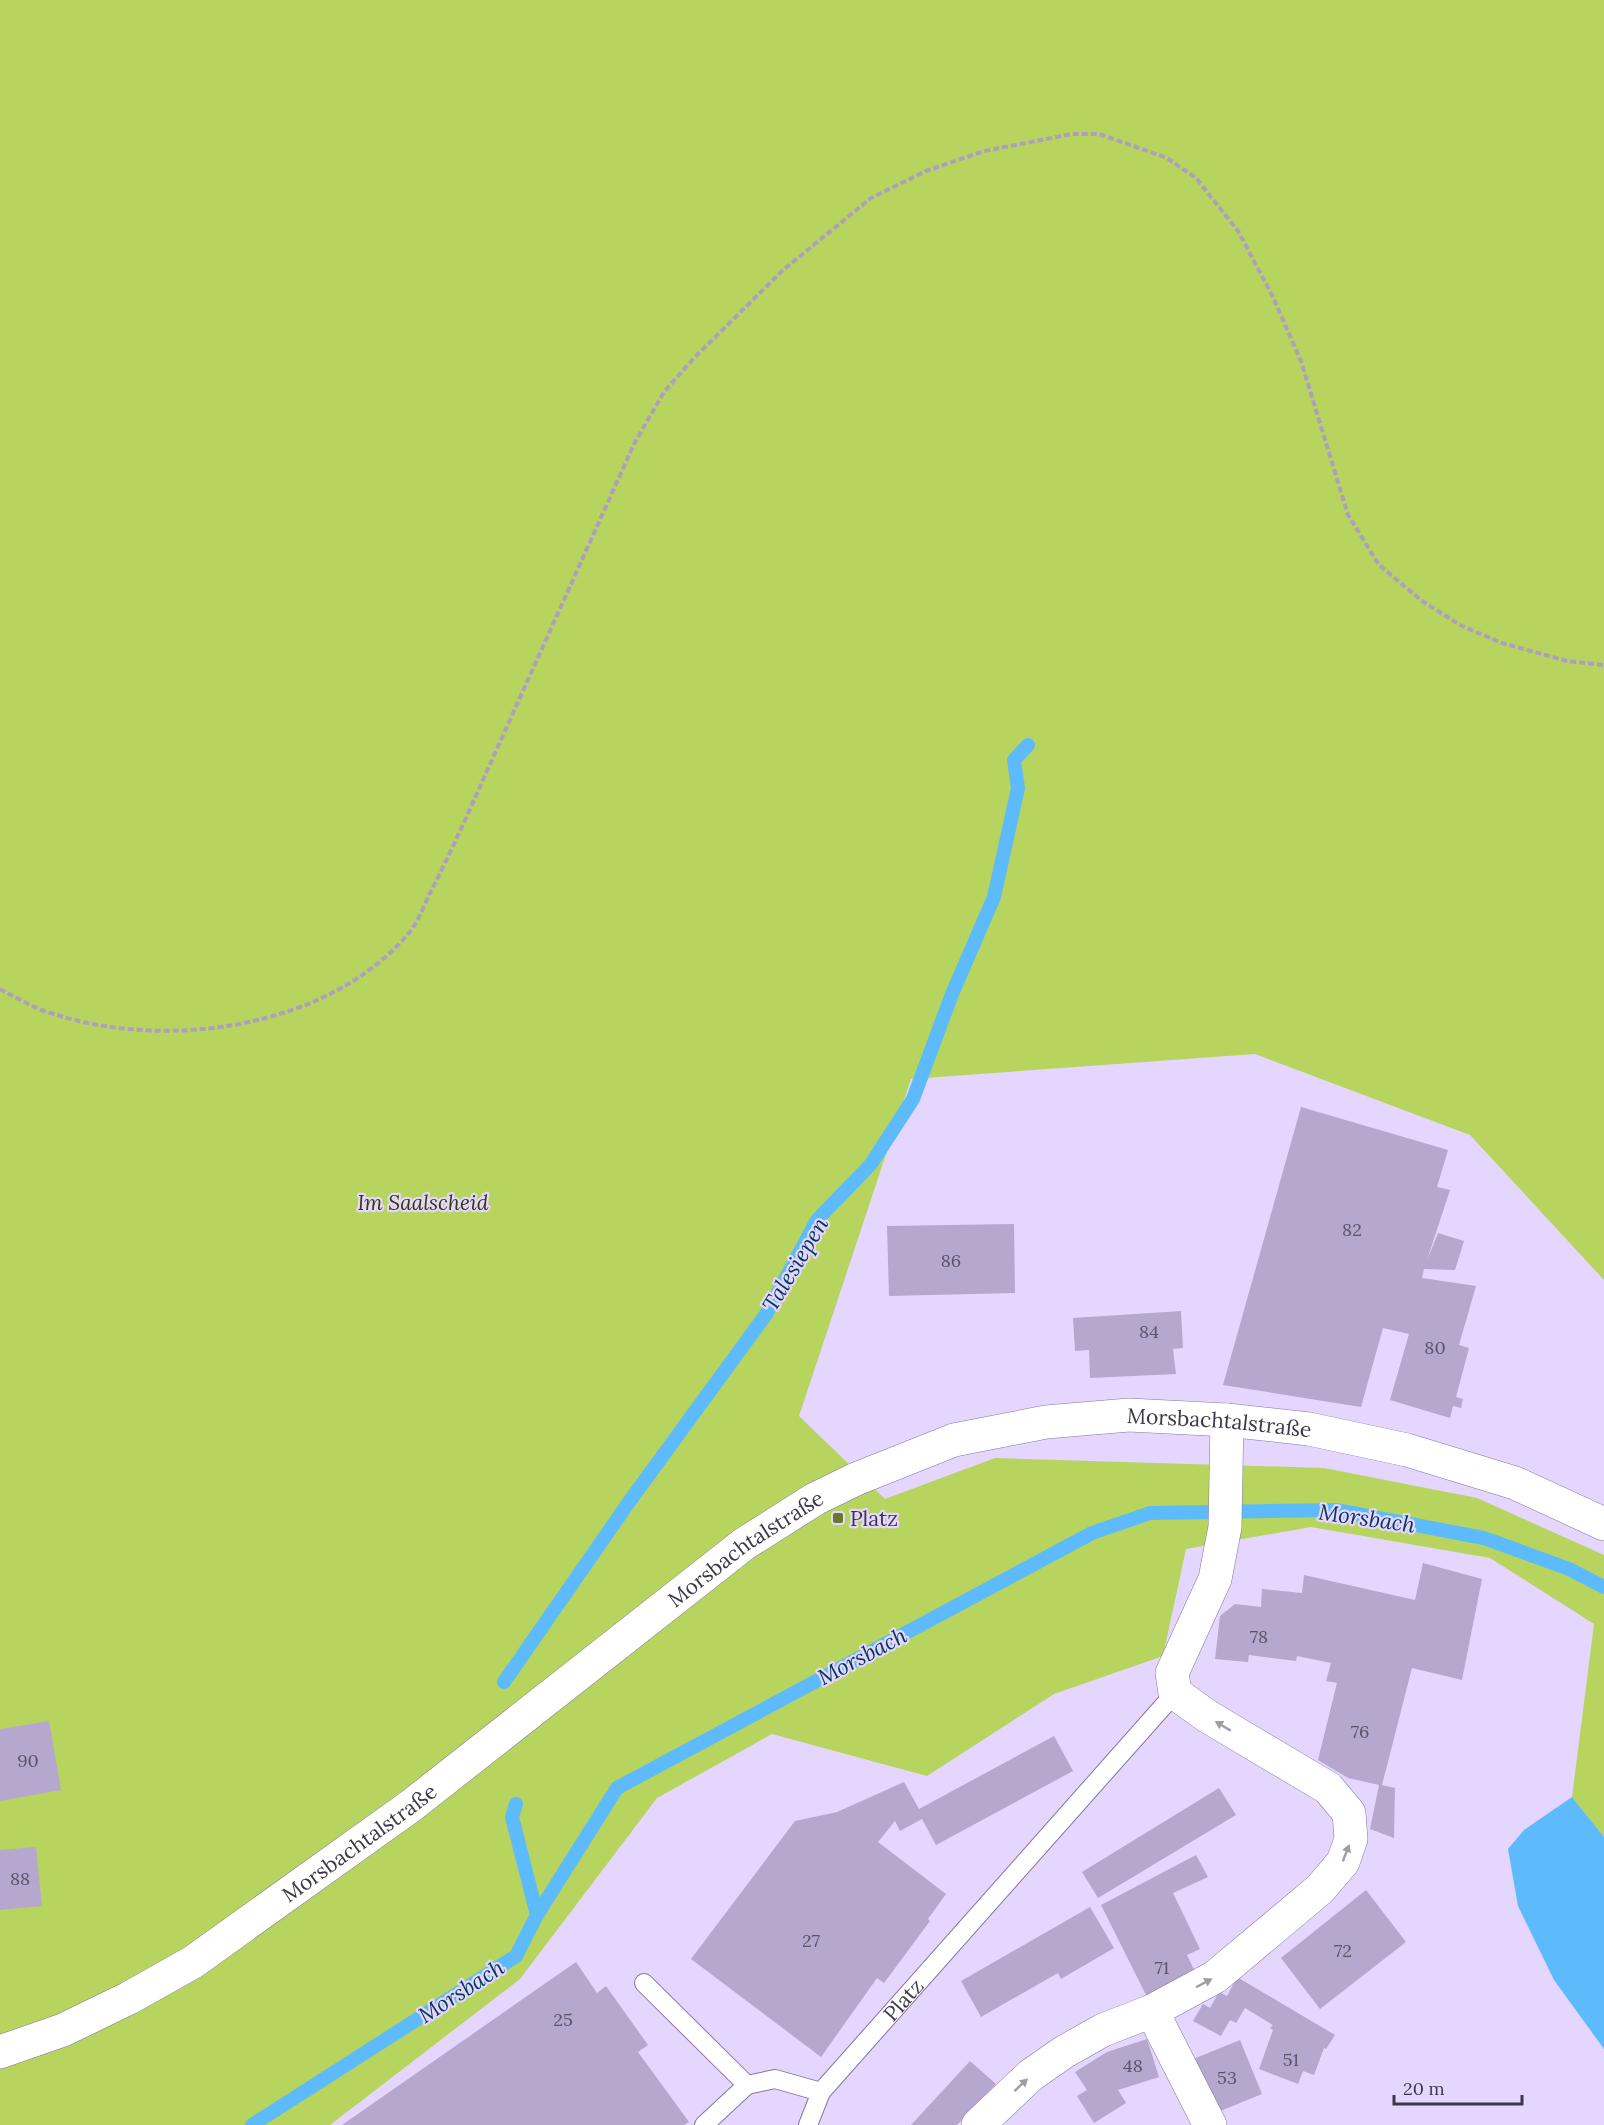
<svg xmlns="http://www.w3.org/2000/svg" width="1604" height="2125" font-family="Lora,serif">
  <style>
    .green { fill: #b7d45e }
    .water { fill: #5dbbfb }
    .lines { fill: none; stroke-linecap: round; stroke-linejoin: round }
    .stream { stroke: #5dbbfb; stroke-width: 14 }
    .building { fill: #b5a7ce }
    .lane-casing { stroke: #84779b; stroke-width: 20 }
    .street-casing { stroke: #84779b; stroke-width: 34 }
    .secondary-casing { stroke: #84779b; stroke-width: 34 }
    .path { stroke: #aba0c0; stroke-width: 4; stroke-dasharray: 6 3; stroke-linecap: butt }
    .lane { stroke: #fff; stroke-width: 18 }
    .street { stroke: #fff; stroke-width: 33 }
    .secondary { stroke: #fff; stroke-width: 33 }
    .oneway { fill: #9e9ca4 }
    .poi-dot { fill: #677929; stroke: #e4d6fe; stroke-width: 2 }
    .labels { text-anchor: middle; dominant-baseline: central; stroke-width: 4.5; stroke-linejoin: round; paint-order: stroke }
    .number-label { font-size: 18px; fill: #5b546a }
    .park-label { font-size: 21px; font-style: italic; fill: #313d05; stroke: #e4d6fe }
    .street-label { font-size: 21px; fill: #3d3848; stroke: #e4d6fe }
    .poi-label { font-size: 21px; fill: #3d3848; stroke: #e4d6fe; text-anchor: start }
    .water-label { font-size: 22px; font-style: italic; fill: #003857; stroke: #e4d6fe }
  </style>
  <rect width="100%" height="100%" fill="#e4d6fe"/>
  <!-- green -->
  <path class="green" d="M0,0H1604V1280L1470,1135L1255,1054L911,1079L799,1416L885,1499L995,1458L1324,1468L1477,1498L1604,1555V1837L1572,1797L1594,1624L1490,1558L1311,1527L1186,1549L1163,1656L1054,1694L927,1776L772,1734L657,1798L520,1979L330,2125H0Z"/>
  <!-- water -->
  <path class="water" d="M1572,1797L1604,1837V2049L1554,1980L1518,1906L1508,1849L1524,1830Z"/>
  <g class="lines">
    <!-- stream -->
    <path class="stream" d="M504,1682L629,1502L767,1313L817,1220L871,1164L913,1099L952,994L994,897L1018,788L1014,760L1028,745
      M516,1804L512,1817L537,1915
      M252,2125L516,1956L537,1915L617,1788L1092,1533L1150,1513L1336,1510L1484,1538L1569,1569L1604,1587"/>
  </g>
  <!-- building -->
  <path class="building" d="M1301,1107L1448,1150L1437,1187L1450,1190L1427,1260L1438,1233L1464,1241L1455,1270L1424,1269L1422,1278L1476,1286L1459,1345L1469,1348L1456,1397L1463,1399L1461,1408L1453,1406L1450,1418L1390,1400L1409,1334L1383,1328L1361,1407L1223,1385Z
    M1014,1224L1015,1293L889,1296L887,1226Z
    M1181,1311L1183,1348L1173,1349L1176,1374L1090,1378L1089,1350L1075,1351L1073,1318Z
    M1423,1563L1482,1579L1462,1680L1412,1668L1382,1785L1395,1788L1394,1838L1370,1829L1379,1785L1348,1778L1318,1760L1337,1683L1326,1681L1331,1663L1297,1656L1296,1661L1249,1655L1248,1662L1215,1659L1220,1616L1235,1604L1261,1607L1262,1589L1302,1593L1304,1575L1415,1600Z
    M49,1721L61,1790L0,1801V1729Z
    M1054,1736L1073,1771L936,1845L922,1819L900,1831L895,1821L878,1842L946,1894L928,1919L930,1921L884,1983L877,1978L821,2057L691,1959L795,1821L837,1812L904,1782L919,1809Z
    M1219,1788L1236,1815L1098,1898L1082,1872Z
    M36,1847L42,1906L0,1910V1850Z
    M1196,1855L1208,1877L1173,1893L1200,1949L1187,1955L1195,1972L1146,1995L1101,1905Z
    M1366,1890L1406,1942L1320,2009L1281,1958Z
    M1090,1907L1114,1948L1061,1979L1058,1973L981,2017L961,1981Z
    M576,1962L597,1993L606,1986L648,2045L638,2052L689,2122L684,2125H342Z
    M1237,1977L1335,2035L1326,2049L1324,2048L1314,2075L1303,2071L1298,2084L1259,2069L1273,2030L1270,2028L1273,2025L1245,2008L1236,2023L1230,2020L1221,2036L1193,2021L1203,2004L1210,2008L1219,1992L1227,1996Z
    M1147,2039L1159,2077L1118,2090L1126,2103L1094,2123L1077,2096L1087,2090L1075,2072L1107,2052Z
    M1240,2040L1262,2094L1213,2114L1191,2060Z
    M970,2061L996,2084L957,2125H911Z"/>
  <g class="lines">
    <defs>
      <g id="lane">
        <path d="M644,1983L747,2085"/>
        <path d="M704,2125L747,2085L775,2079L821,2092"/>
        <path id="s1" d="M808,2125L821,2092L1175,1693"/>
      </g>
      <path id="street" d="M1152,2011L1210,2125
        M978,2125L1031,2075L1064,2052L1103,2030L1152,2011L1215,1977L1320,1889L1343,1862L1351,1839L1349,1813L1328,1788L1207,1716L1175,1693L1172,1673L1215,1579L1225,1527L1227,1420"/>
      <g id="secondary">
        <path id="s2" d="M0,2052L63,2030L129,1998L193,1962L412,1805L744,1544L815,1499L856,1479L954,1440L1046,1422L1129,1415L1227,1420L1309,1429L1407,1450L1515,1483L1604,1524"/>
      </g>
    </defs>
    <!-- lane casing -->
    <use href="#lane" class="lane-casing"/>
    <!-- street casing -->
    <use href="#street" class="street-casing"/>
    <!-- secondary casing -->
    <use href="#secondary" class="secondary-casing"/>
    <!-- path -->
    <path class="path" d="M0,989C17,998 35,1009 54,1014C168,1051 329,1028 409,933C418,922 424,906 430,893C447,860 463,825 478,791C530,675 582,560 634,444L664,392L694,358L782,271L871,198L926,171L984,151L1072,134H1099L1167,158L1196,178L1238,231L1272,295L1301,361L1348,515L1379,565L1422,601L1460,625L1502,643L1567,661L1604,665"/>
    <!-- lane -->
    <use href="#lane" class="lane"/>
    <!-- street -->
    <use href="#street" class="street"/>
    <!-- secondary -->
    <use href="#secondary" class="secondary"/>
  </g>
  <!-- one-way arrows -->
  <defs><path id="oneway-solid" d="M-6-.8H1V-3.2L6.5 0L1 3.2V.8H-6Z" transform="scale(1.5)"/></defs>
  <g class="oneway">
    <use href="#oneway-solid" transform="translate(1223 1726) rotate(-149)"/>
    <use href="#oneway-solid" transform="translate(1346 1853) rotate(-69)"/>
    <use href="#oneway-solid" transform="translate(1204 1983) rotate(-28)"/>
    <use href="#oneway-solid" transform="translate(1021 2085) rotate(-43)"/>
  </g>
  <!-- markers -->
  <rect class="poi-dot" x="832" y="1512" width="12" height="12" rx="3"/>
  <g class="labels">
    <!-- number labels -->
    <g class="number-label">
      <text x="1352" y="1229">82</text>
      <text x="951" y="1260">86</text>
      <text x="1149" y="1331">84</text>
      <text x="1435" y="1347">80</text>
      <text x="1259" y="1636">78</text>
      <text x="1360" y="1731">76</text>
      <text x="28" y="1760">90</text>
      <text x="20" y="1878">88</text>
      <text x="811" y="1940">27</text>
      <text x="1343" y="1950">72</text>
      <text x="1162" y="1967">71</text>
      <text x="563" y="2019">25</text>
      <text x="1291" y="2059">51</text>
      <text x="1133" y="2065">48</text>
      <text x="1227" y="2077">53</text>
    </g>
    <!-- park labels -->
    <g class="park-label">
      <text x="423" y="1202">Im Saalscheid</text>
    </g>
    <!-- street labels -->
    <g class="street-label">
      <text stroke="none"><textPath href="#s2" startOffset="1408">Morsbachtalstraße</textPath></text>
      <text stroke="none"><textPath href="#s2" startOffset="904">Morsbachtalstraße</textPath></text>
      <text stroke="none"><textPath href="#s2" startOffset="418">Morsbachtalstraße</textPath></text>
      <text stroke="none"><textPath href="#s1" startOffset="159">Platz</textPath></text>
    </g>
    <!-- poi labels -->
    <g class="poi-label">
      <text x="850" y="1518">Platz</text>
    </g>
    <!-- water labels -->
    <g class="water-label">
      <text transform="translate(795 1264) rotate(-59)">Talesiepen</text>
      <text transform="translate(1367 1518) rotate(8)">Morsbach</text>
      <text transform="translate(862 1656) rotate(-28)">Morsbach</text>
      <text transform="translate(461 1991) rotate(-33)">Morsbach</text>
    </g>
  </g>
  <!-- scale -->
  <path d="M1394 2095v9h128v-9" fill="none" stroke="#3d3848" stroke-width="3"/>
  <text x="1403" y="2095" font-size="18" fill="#3d3848" stroke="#e4d6fe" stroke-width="4.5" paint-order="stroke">20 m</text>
</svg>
